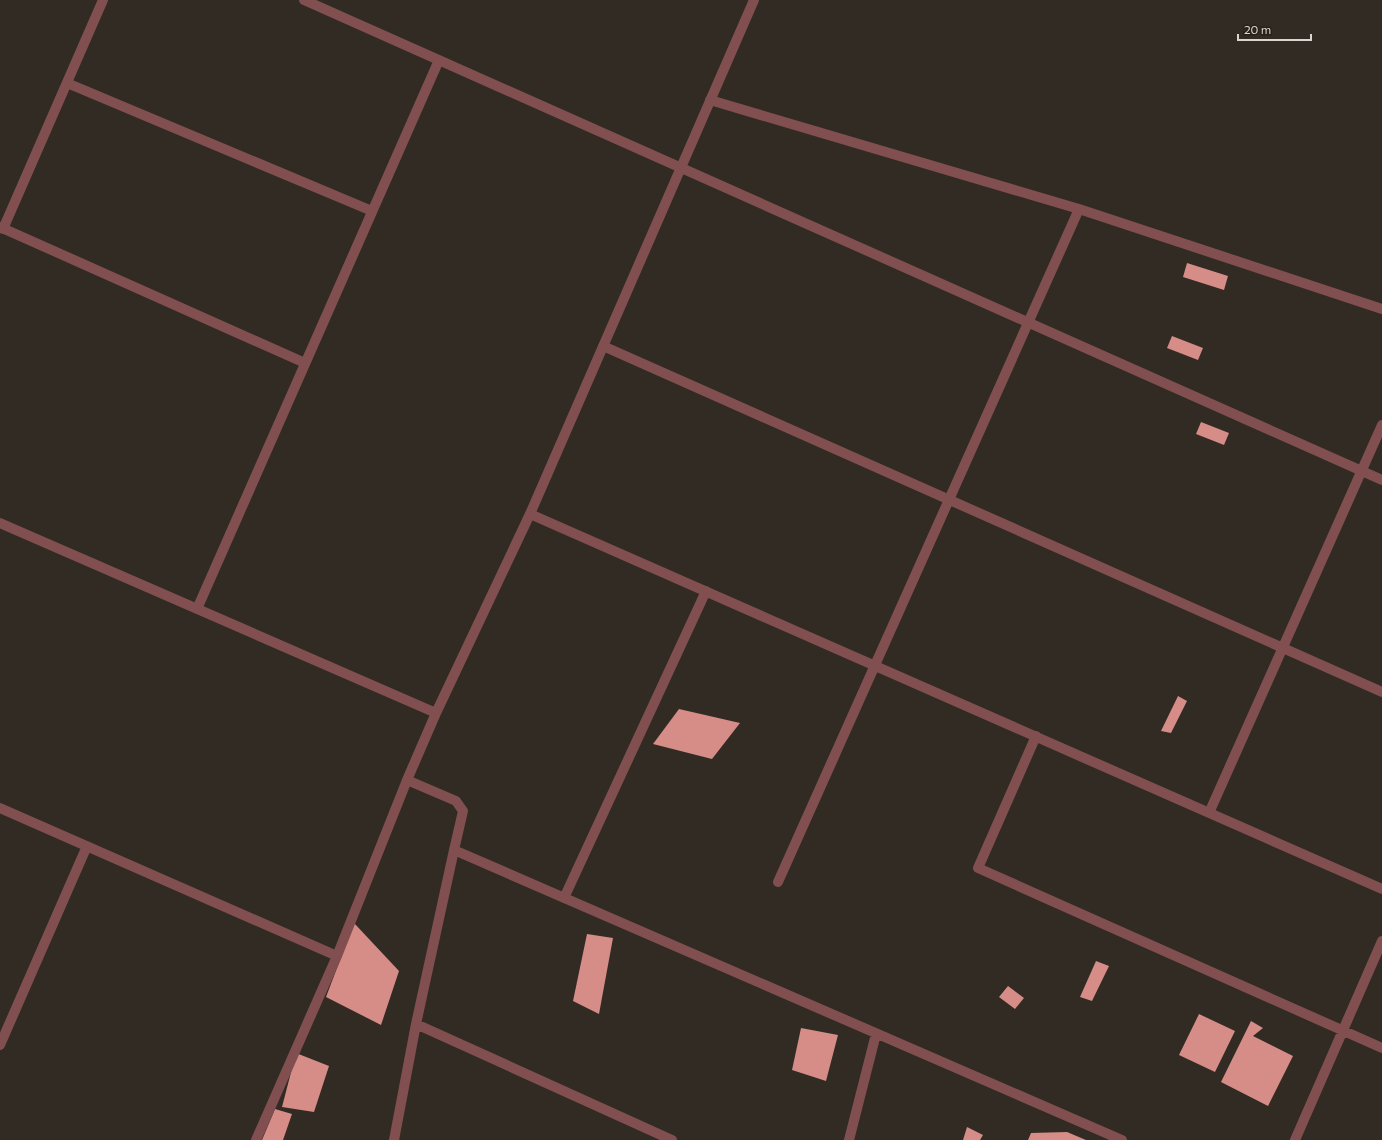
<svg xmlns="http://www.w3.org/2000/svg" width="1382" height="1140" font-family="Commissioner,sans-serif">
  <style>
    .building { fill: #d68c87 }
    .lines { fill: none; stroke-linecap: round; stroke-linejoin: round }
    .minor { stroke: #814f50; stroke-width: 10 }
  </style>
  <rect width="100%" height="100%" fill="#312b23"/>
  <!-- building -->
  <path class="building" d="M1187,263L1228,276L1224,290L1183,277Z
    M1172,336L1203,348L1198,360L1167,348Z
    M1201,422L1229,433L1224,445L1196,434Z
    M1178,696L1187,701L1171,733L1161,731Z
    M679,709L740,723L712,759L653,744Z
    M354,923L399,971L381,1025L326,997Z
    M587,934L613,938L599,1014L573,1001Z
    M1096,961L1109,966L1092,1001L1080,997Z
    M1008,986L1024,998L1015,1009L999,997Z
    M1199,1014L1235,1031L1215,1072L1179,1055Z
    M1251,1021L1263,1028L1253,1036L1293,1056L1268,1106L1221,1082Z
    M801,1028L838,1035L826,1081L792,1070Z
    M296,1053L329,1066L314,1112L282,1107Z
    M275,1109L292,1114L283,1140H262Z
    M967,1127L983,1135L980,1140H963Z
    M1067,1132L1086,1140H1028L1031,1133Z"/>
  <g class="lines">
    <!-- minor -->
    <path class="minor" d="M304,0L1382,480
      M67,83L372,211
      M710,100L1079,209L1382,309
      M0,227L305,363
      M3,229L103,0
      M603,346L1382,692
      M530,514L1382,889
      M0,523L436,713
      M197,609L439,60
      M1036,736L978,868L1382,1048
      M407,780L456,801L463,811L454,850L1122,1140
      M0,808L337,956
      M1209,813L1382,425
      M778,882L1079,209
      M564,898L706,591
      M416,1024L672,1140
      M0,1045L87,846
      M256,1140L337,956L407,780L436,713L530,514L754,0
      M394,1140L416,1024L454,850
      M849,1140L876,1034
      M1295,1140L1382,941"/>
  </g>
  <!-- scale -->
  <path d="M1238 34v6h73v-6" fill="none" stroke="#dad5d0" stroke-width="2"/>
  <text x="1244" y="34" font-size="12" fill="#dad5d0" stroke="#27211a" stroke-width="3" paint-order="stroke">20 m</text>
</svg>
